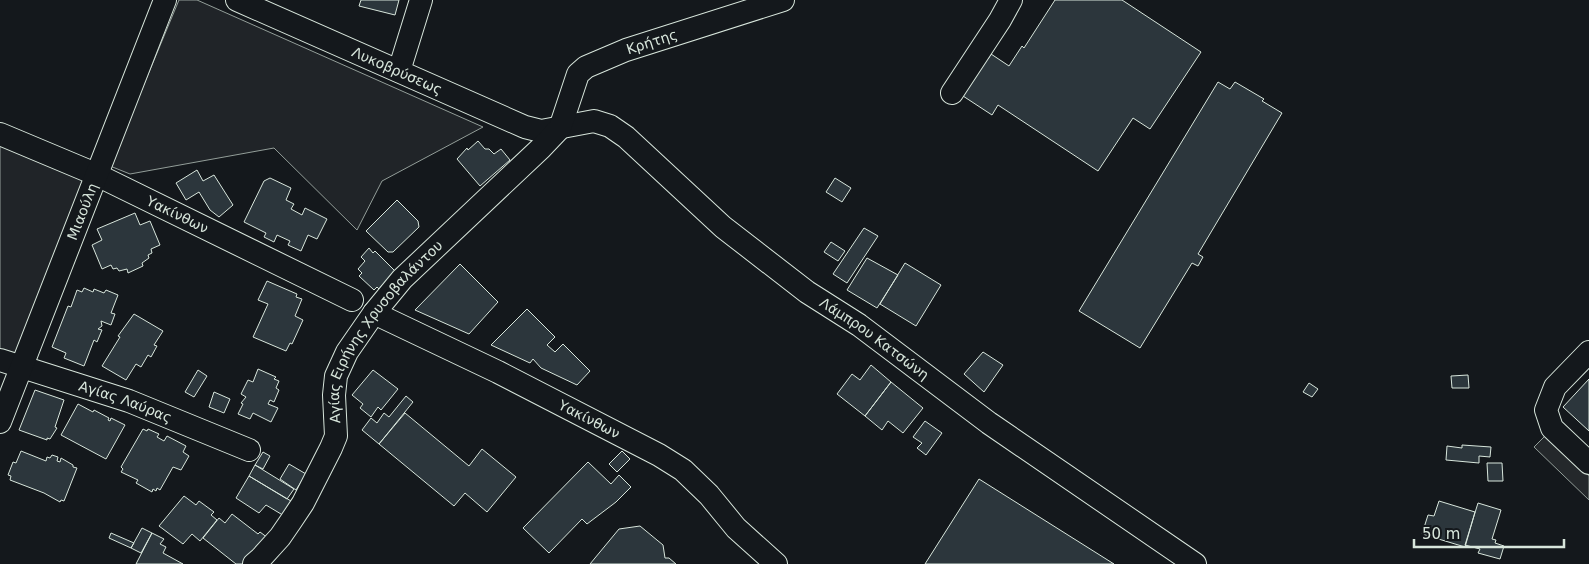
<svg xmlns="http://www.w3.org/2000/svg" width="1589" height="564" font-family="'DejaVu Sans',sans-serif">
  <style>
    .green { fill: #202428; stroke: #939e99 }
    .parking { fill: #24282b; stroke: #939e99 }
    .building { fill: #2c363c; stroke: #d8e6dc }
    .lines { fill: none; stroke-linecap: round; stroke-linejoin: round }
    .minor-casing { stroke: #d8e6dc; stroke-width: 24 }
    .minor { stroke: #14181c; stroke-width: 22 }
    .labels { text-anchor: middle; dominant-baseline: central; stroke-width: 4; stroke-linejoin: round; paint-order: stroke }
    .street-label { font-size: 14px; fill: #d8e6dc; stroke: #14181c }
  </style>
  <rect width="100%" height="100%" fill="#14181c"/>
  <!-- green -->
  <path class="green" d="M179,0H197L483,127L382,181L357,230L274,148L130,174L110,166Z
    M0,142L89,180L19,359L0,352Z"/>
  <!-- parking -->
  <path class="parking" d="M1546,435L1589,476V500L1534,447Z"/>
  <!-- building -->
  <path class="building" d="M361,0H399L395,15L359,6Z
    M1055,0H1122L1201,52L1150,129L1133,118L1098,171L998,105L992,115L963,96L984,56L988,59L991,54L1009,66L1022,46L1024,48Z
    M1218,82L1230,89L1235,82L1264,99L1262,101L1282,113L1198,254L1203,257L1198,266L1192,263L1140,348L1079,311Z
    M478,141L485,149H489L494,154L501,149L510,160L480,186L457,159L467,148L468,150Z
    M197,170L203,181L214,175L233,205L219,217L210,210L199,192L186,200L176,183Z
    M270,178L291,188L286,200L294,204L291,209L302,215L305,208L327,219L317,239L308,235L301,251L288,245L290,241L277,235L274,242L264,237L266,233L244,222L264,181Z
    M835,178L851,188L842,202L826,192Z
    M397,200L418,221L419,227L393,252H388L366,231Z
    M135,213L140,225L150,221L160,245L151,249L152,253L148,255L149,258L142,263L143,266L128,273L127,269L119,271L117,268L113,269L111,265L102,269L92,245L102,240L97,229Z
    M864,228L878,236L847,283L833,274Z
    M831,242L845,251L838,261L824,252Z
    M369,248L373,253L375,251L395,271L379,289L377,287L374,290L359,276L362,273L358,269L365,261L361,257Z
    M867,258L898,275L877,308L847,290Z
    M905,263L941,285L916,326L880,304Z
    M460,264L498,302L469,334L415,310Z
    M267,281L297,294L296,297L302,299L295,316L303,320L292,344L290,343L286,351L253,337L268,304L258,300Z
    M84,288L93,292L94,289L104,293L106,290L118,295L111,313L115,314L111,325L101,321L102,326L98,329L102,330L97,342L94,340L84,366L64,358L66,353L52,347L68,306L71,307L77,290L82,292Z
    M527,309L555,337L547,345L555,352L563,344L590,371L577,385L541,368L533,359L530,363L491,345Z
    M134,314L163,331L154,345L157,346L151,357L148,355L141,367L136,364L126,380L102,366L120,337L118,336Z
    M983,352L1003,365L984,392L964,374Z
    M871,365L891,382L865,416L837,394L852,374L860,380Z
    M258,369L276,377L274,379L279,381L276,388L279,390L274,402L270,400L268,404L278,408L271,422L253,413L250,419L238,414L243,404L241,403L246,397L241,394L248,380L253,382Z
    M198,370L207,376L194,397L185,392Z
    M373,370L398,389L381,410L378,407L371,417L360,408L363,404L352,395Z
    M1468,375L1469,388H1452L1451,376Z
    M1589,379V431L1563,407Z
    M891,382L923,408L903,433L888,421L882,430L865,416Z
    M1309,383L1318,389L1312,397L1303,392Z
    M35,390L64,400L55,427L57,428L50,439L47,438V440L19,430Z
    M214,392L230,399L224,413L209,407Z
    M406,396L413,402L379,444L362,430L371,418L377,423L384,413L389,417Z
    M78,404L93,412L94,410L109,418L108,420L110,421L111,418L125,425L106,459L61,435Z
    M405,413L469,466L482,449L516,477L487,512L465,493L454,506L379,444Z
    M925,421L942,433L926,455L917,448L922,443L913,437Z
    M143,429L147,431L148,429L159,434L157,437L164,441L167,436L186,446L183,452L189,456L181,470L173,467L160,490L157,488L156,491L153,489L152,492L136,483L138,480L121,472L123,469L121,467Z
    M1462,445L1491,447L1490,457L1479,456V463L1446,460L1447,446L1462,448Z
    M21,451L46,461L47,457L50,458L52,455L58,457L57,461L60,462L61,458L73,465V467L77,468L64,501L61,500L60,502L44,493L10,480L11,476L8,475L13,462L16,463Z
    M622,451L630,459L617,472L609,464Z
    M263,452L270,456L263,469L255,465Z
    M588,462L611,484L619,475L631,487L616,502L587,524L582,519L549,553L523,528Z
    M1487,463H1502L1503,481H1488Z
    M289,464L306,474L296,490L280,479Z
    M255,465L294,489L287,499L249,476Z
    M249,476L296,504L286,517L266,505L259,513L236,498Z
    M979,479L1114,564H925Z
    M184,496L196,505L199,501L214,512L211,515L217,520L200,541L192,534L183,544L159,526Z
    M1439,501L1475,512L1465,547L1422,534L1428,515L1434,516Z
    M1478,503L1501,510L1492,539L1496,540L1495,543L1504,546L1500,559L1478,553L1480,549L1465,545Z
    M232,514L258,534L260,532L268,538L245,564H236L203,538L219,518L225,523Z
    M640,526L663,545L665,558H669L676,564H590L619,529Z
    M142,528L152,533L141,553L131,548Z
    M111,533L134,543L131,548L109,538Z
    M152,533L164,539L160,544L166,547L163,553L183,564H136Z"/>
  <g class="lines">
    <defs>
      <g id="minor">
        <path id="s1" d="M237,0L525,127L541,131L594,121L610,126L626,137L723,227L807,292L859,325L989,423L1195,564"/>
        <path d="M399,71L421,0"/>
        <path d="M952,93L1000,20L1011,0"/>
        <path id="s2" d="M0,134L93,173L352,300"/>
        <path id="s3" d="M374,313L498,372L659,455L683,470L709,495L736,528L776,564"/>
        <path d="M1589,352L1555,387L1546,410L1552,428L1589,463"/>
        <path id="s4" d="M0,360L129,401L249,450"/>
        <path id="s5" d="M0,422L165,0"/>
        <path id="s6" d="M254,564L261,558L280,537L291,521L303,503L331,448L336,436L334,395L336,376L347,352L374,313L402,279L541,148L560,128L578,74L586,67L626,50L783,0"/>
      </g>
    </defs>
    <!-- minor casing -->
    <use href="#minor" class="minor-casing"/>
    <!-- minor -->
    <use href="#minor" class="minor"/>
  </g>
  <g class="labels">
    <!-- street labels -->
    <g class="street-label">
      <text stroke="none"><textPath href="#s6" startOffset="688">Κρήτης</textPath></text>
      <text stroke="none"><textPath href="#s1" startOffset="175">Λυκοβρύσεως</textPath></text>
      <text stroke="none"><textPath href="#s5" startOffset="226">Μιαούλη</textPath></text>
      <text stroke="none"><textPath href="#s2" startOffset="195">Υακίνθων</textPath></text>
      <text stroke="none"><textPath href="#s6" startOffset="275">Αγίας Ειρήνης Χρυσοβαλάντου</textPath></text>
      <text stroke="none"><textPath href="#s1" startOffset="742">Λάμπρου Κατσώνη</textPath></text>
      <text stroke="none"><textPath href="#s4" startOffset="132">Αγίας Λαύρας</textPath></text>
      <text stroke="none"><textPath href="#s3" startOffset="240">Υακίνθων</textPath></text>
    </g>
  </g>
  <!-- scale -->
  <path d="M1414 539v8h150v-8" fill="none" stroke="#d8e6dc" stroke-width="2.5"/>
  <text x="1422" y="539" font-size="15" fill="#d8e6dc" stroke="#14181c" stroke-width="4" paint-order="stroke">50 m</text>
</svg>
